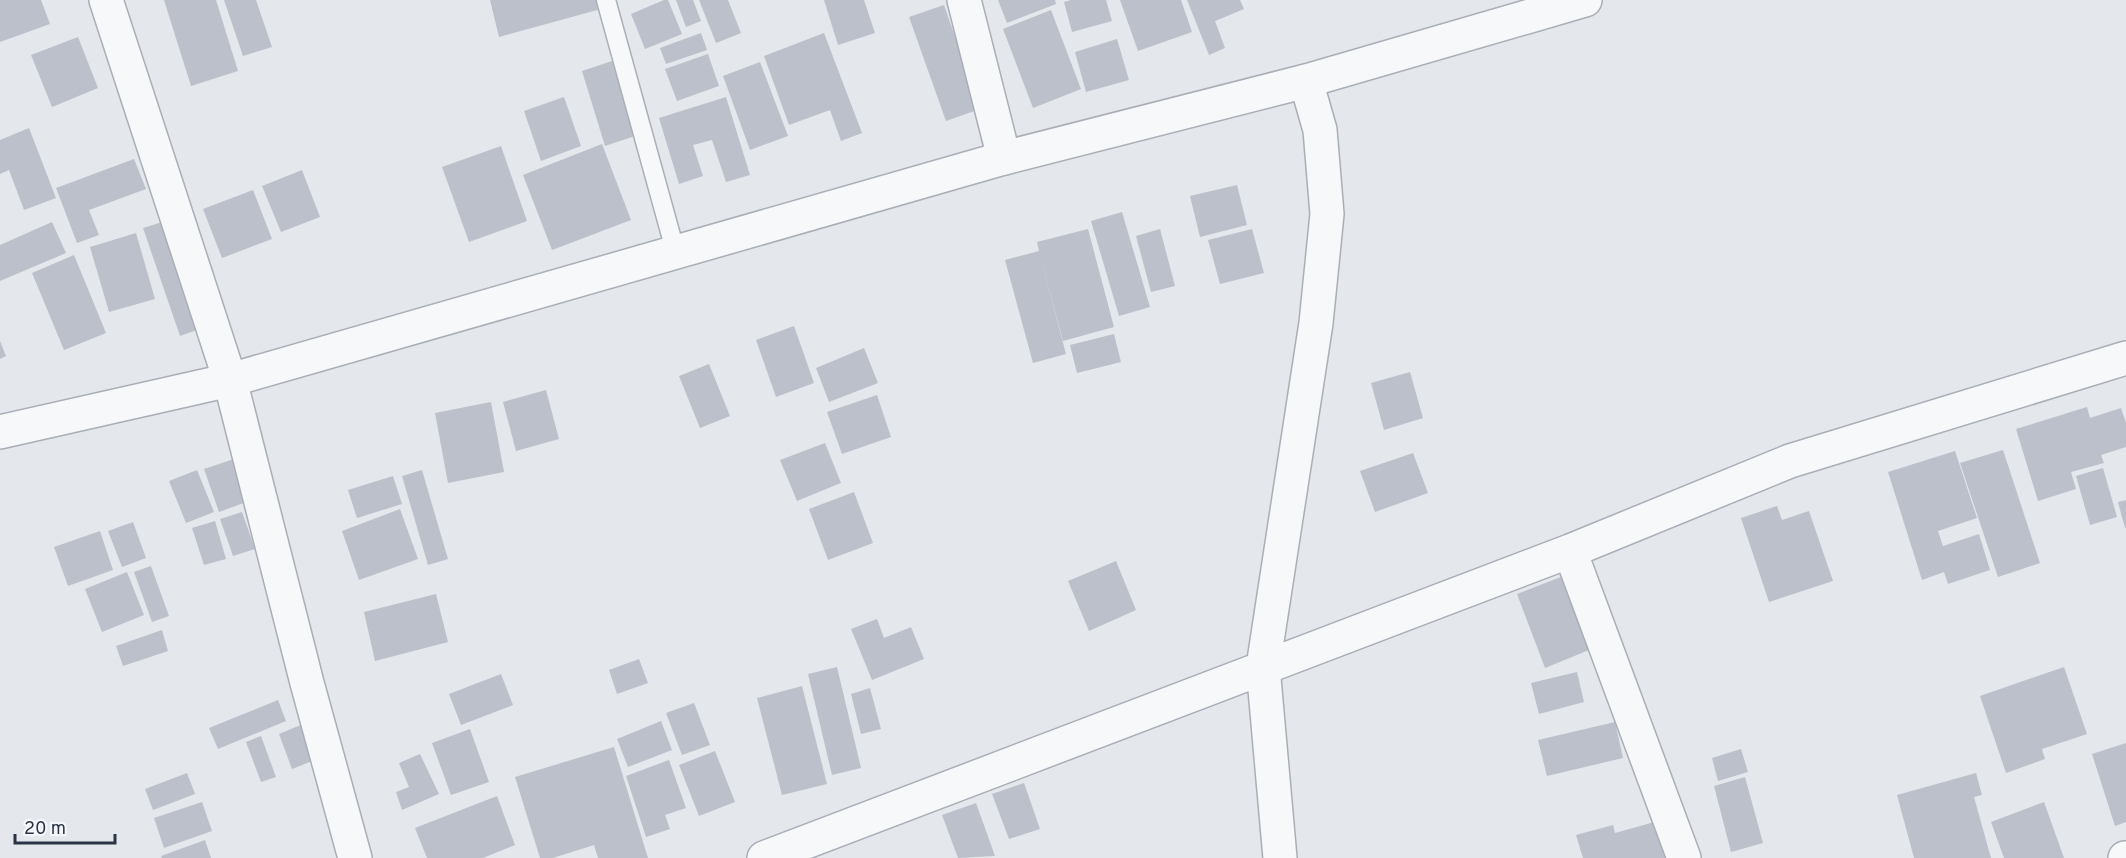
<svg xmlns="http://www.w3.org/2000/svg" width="2126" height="858" font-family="Overpass,sans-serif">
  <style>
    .building { fill: #bbc0ca }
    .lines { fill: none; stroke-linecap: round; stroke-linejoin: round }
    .service-casing { stroke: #a9aeb7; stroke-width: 21 }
    .minor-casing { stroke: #a9aeb7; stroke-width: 36 }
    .tertiary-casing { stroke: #a9aeb7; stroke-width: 36 }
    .service { stroke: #f7f8fa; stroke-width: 18 }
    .minor { stroke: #f7f8fa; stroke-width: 33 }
    .tertiary { stroke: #f7f8fa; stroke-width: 33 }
  </style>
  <rect width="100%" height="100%" fill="#e4e7ec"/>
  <!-- building -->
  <path class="building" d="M0,0H41L50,24L0,42Z
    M164,0H216L238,71L191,86Z
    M224,0H256L272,47L243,56Z
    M490,0H599L601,9L499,37Z
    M664,0H668L682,34L645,49L631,14Z
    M676,0H693L701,21L686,27Z
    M699,0H728L741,33L716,43Z
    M824,0H864L875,33L838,45Z
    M998,0H1055L1056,4L1007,23Z
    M1071,0H1106L1112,21L1072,32L1064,2Z
    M1120,0H1181L1192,32L1138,51Z
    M1187,0H1240L1244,9L1215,21L1225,48L1209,55Z
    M944,5L980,109L946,121L909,17Z
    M1051,10L1081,89L1033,108L1003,29Z
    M701,33L707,50L666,64L660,48Z
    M824,33L862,133L841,141L830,110L789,125L764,56Z
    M78,37L98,88L52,107L31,55Z
    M1117,39L1129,80L1086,92L1075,52Z
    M708,54L719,86L677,101L665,69Z
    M612,61L635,136L605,146L582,71Z
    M760,62L788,136L750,150L723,76Z
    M564,97L581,146L541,161L524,111Z
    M726,97L750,175L726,182L712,140L693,145L703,176L679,184L659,118Z
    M29,128L56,198L24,210L9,170L0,174V140Z
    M602,144L631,220L552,250L523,175Z
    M501,146L527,221L469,242L442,167Z
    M134,159L146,189L89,210L99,235L77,243L56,188Z
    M302,170L320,217L281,232L262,186Z
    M1237,185L1247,225L1200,237L1190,196Z
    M253,190L272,239L222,258L203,209Z
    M1122,212L1150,307L1119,316L1091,221Z
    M175,218L211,325L180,336L143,228Z
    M52,222L66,253L0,281V245Z
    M1088,229L1114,327L1063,341L1040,256L1066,354L1033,363L1005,260L1039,251L1037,242Z
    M1160,229L1175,286L1151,292L1136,236Z
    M1252,229L1264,273L1220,284L1208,240Z
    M136,233L155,299L109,312L90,247Z
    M74,255L106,333L64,350L32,273Z
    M794,326L814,383L776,397L756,340Z
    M1114,334L1121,362L1077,373L1070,345Z
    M0,341L6,356L0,359Z
    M864,348L878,383L829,402L816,368Z
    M709,364L730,416L700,428L679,376Z
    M1410,372L1423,418L1384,430L1371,383Z
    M546,390L559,439L516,451L503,402Z
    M877,395L891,437L842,454L827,412Z
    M491,402L504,472L448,483L435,413Z
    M2087,407L2090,418L2121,408L2126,423V447L2101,455L2104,463L2071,472L2076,489L2038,501L2016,429Z
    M825,443L841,483L797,501L780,460Z
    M2003,450L2040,563L1998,577L1960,463Z
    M1955,451L1977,518L1938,531L1943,546L1979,534L1990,570L1948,584L1944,572L1922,580L1888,472Z
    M1413,453L1428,493L1375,512L1360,471Z
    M234,459L249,501L219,512L204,469Z
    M2103,468L2117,517L2090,525L2076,476Z
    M197,470L214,512L186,523L169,481Z
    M422,470L448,559L428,565L402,476Z
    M393,476L402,504L357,518L348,490Z
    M854,492L873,543L828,560L809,509Z
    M2126,500V528H2125L2118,502Z
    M1777,506L1782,520L1809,511L1833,581L1769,602L1741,518Z
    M400,509L418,559L359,580L342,531Z
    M242,512L255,549L233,556L220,519Z
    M215,521L226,559L204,565L192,528Z
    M133,522L146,558L122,567L108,531Z
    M100,531L113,570L68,586L54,547Z
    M1116,561L1136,610L1089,631L1068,581Z
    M151,566L169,616L152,622L134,572Z
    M127,572L144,615L102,632L85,589Z
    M1566,575L1594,648L1545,668L1517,594Z
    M436,594L448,642L375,661L364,612Z
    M877,619L884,638L911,627L924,659L872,680L851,629Z
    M162,630L168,651L123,666L116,646Z
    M639,659L648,683L617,694L609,670Z
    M837,667L861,768L832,775L808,674Z
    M2064,667L2087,734L2042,749L2045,759L2006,773L1980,696Z
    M1577,672L1584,702L1539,714L1531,683Z
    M501,674L513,705L461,725L449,694Z
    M802,686L827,784L782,795L757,698Z
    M870,688L881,729L861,734L851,694Z
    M278,700L286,721L218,749L209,728Z
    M694,703L710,745L682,755L666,713Z
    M661,721L672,750L628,767L617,739Z
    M1615,722L1623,758L1547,776L1538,740Z
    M303,724L317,759L292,769L279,734Z
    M470,729L489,782L451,795L432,743Z
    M261,736L276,777L261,782L246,742Z
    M2126,743V822L2115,826L2092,754Z
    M614,747L648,858H598L594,845L553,858H540L515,777Z
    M1741,749L1748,772L1718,781L1712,758Z
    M715,751L735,802L699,816L679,765Z
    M420,754L439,794L402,810L396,792L409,787L399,763Z
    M669,760L686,808L665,815L670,829L646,837L626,776Z
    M187,773L195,794L153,810L145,789Z
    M1976,773L1982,795L1974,797L1991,858H1914L1897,795Z
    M1745,777L1763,843L1731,852L1714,786Z
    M1024,783L1040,829L1009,839L992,794Z
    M497,796L515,845L483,858H427L415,828Z
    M202,802L212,831L164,848L154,818Z
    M2044,802L2064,858H2004L1991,822Z
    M976,803L995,856L958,858L942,815Z
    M1658,821L1668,858H1583L1576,835L1613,825L1615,833Z
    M205,840L211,858H162L161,856Z"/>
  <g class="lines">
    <defs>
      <path id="service" d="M606,0L675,250"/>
      <path id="minor" d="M106,0L230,380L307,683L355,858
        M964,0L1004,158
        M1570,551L1684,858
        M764,858L1570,551L1790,461L2126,358
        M1280,858L1263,667L1316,323L1327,214L1320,130L1306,81
        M2125,858H2126"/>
      <path id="tertiary" d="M0,432L230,380L1004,158L1306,81L1585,0"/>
    </defs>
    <!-- service casing -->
    <use href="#service" class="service-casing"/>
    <!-- minor casing -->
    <use href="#minor" class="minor-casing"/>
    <!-- tertiary casing -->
    <use href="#tertiary" class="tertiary-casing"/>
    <!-- service -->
    <use href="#service" class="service"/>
    <!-- minor -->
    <use href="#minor" class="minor"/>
    <!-- tertiary -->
    <use href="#tertiary" class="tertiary"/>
  </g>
  <!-- scale -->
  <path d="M15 834v9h100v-9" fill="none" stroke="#2b3445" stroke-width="3"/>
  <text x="24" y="834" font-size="18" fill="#2b3445" stroke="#f4f6f9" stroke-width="4.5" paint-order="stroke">20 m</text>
</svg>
